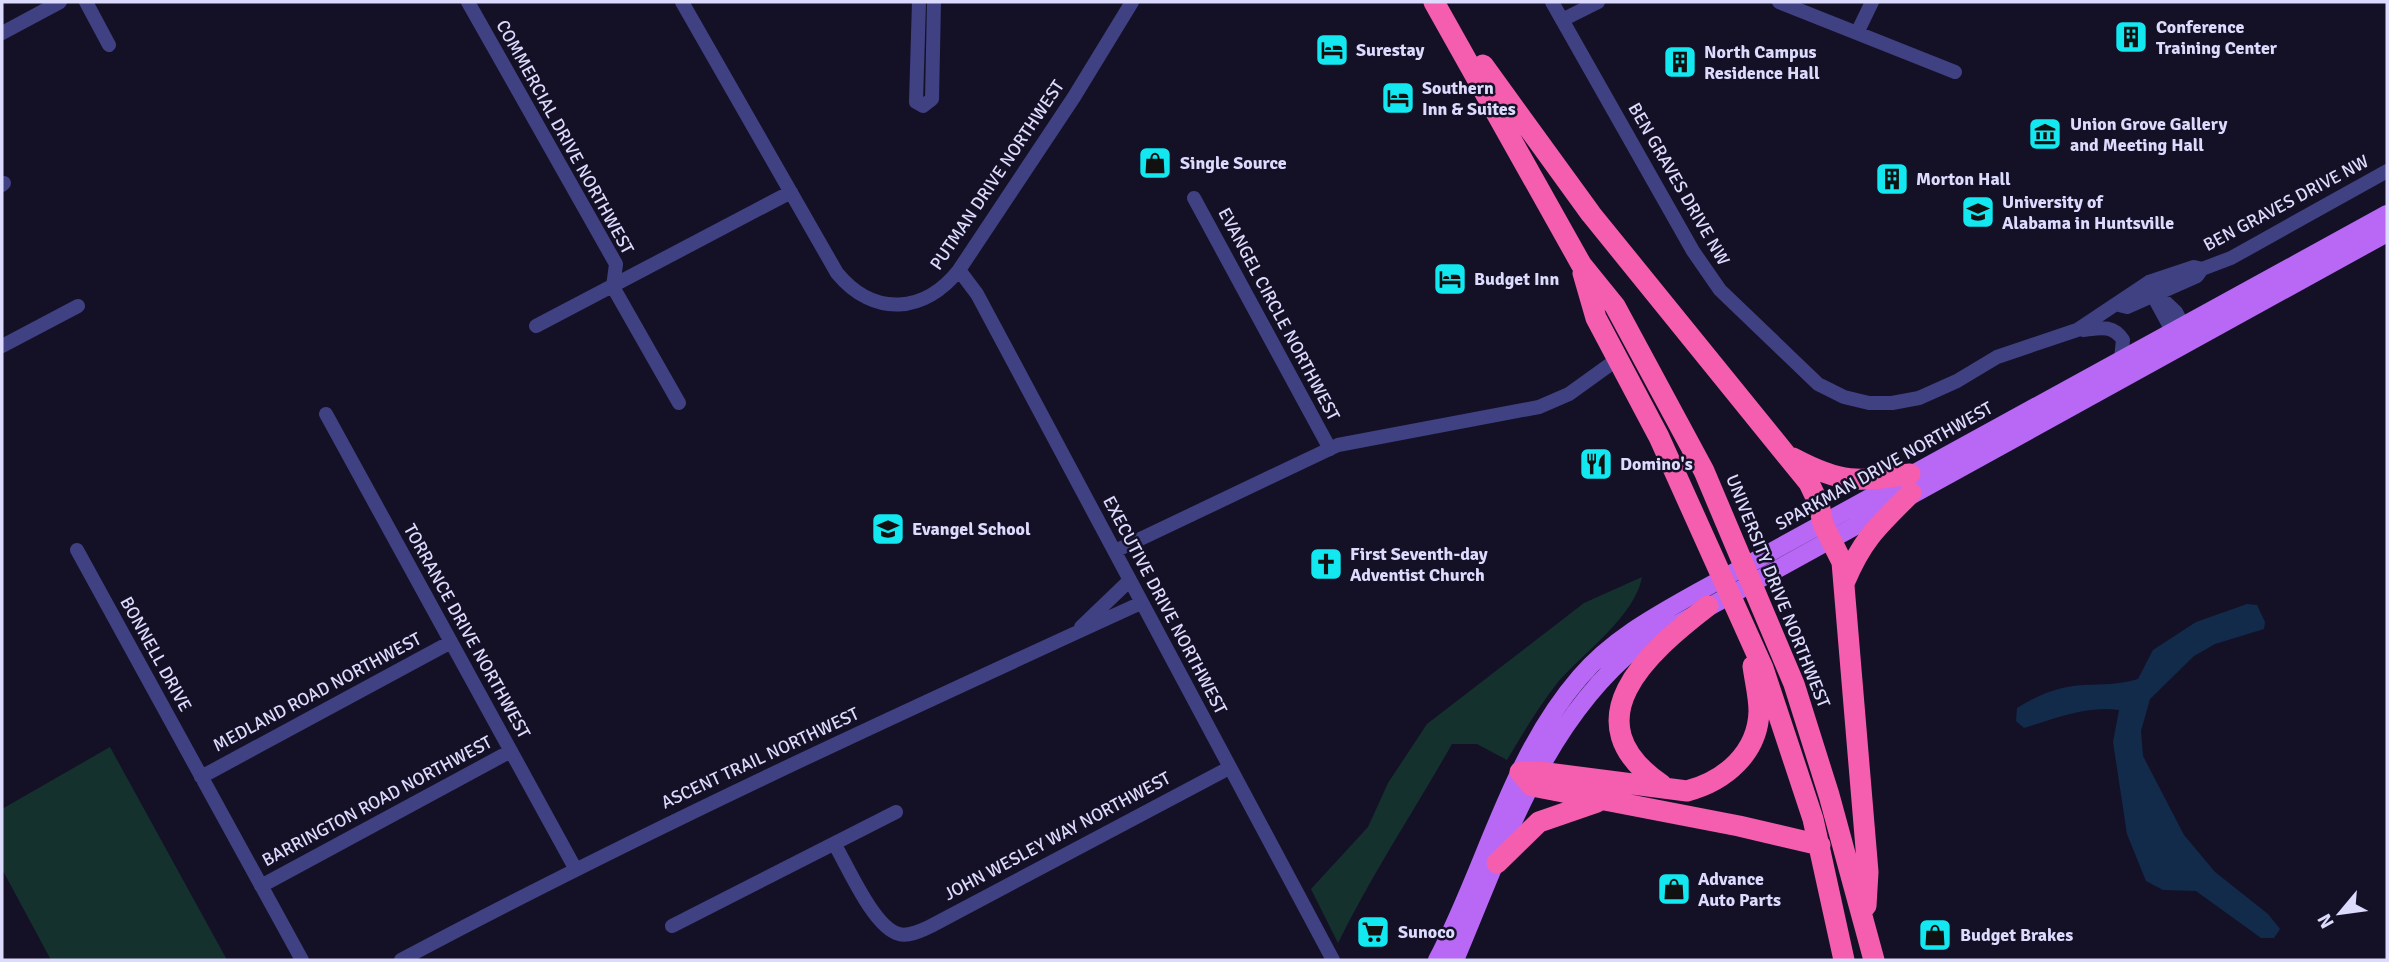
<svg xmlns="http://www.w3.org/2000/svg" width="2389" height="962" font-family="Signika,sans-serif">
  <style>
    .green { fill: #15312e }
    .water { fill: #122b4a }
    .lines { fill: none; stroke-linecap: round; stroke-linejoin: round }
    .minor { stroke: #404183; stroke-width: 14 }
    .major { stroke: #b868f5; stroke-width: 18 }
    .highway { stroke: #f55daf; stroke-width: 21 }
    .labels { text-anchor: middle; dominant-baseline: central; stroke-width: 5; stroke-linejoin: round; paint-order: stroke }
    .poi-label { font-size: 18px; font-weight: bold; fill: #dcdafd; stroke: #141127; text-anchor: start }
    .street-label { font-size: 18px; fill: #dcdafd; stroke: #141127 }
  </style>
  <rect width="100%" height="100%" fill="#141127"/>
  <!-- green -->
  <path class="green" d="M1642,577C1635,616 1584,652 1558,682C1539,706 1523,733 1507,760L1477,744H1452C1414,811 1372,874 1338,943L1311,889L1368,827L1388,783L1427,724L1584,603Z
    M110,747L227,960H51L2,869V809Z"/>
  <!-- water -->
  <path class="water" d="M2247,604L2257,605L2265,622L2264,629L2215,644L2194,656L2150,699L2141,731L2143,756L2184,835L2215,872L2268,914L2280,929L2274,938H2261L2196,891L2163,890L2146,881L2127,834L2113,742L2119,710C2088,705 2053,719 2024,728L2016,721L2017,708C2038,695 2059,686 2084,685C2104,684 2118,685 2138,679L2153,650L2196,622Z"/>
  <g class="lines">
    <!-- minor -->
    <path class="minor" d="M86,2L109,45
      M468,2L616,264L613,287L679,403
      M682,2L837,273C874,318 925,313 959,270L1074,97L1132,2
      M919,2L916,102L923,106L932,99L934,2
      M1552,2L1693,251L1720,290L1818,384L1844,397L1869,403H1892L1919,398L1957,381L1997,357L2077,330L2149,282L2194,267L2202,269
      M1779,2L1955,72
      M1562,20L1598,2
      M2,33L60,2
      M1857,33L1872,2
      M2,185L4,183
      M1194,198L1330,449
      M959,270L977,294L1333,960
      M2160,287L2157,303L2176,338
      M2157,294L2176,312L2187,333
      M2119,305L2127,307L2197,276L2202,269L2231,258L2387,171
      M536,326L791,192
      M2083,330C2099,328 2113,324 2123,340L2121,359
      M2,346L78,306
      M326,414L575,868
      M77,550L302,960
      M1115,551L1338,445L1539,407L1569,394L1619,358
      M1081,627L1130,580
      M201,777L451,642
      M835,845C848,867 874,928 899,934C909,937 922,930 931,926L1229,768
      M261,886L511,751
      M672,926L896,812
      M401,960C643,831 892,717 1141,603"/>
    <!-- major -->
    <path class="major" d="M1437,960C1486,867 1510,758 1580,677C1611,640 1655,616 1696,593L2387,214
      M1455,960C1502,850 1542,723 1638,646L2387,233"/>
    <!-- highway -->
    <path class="highway" d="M1434,2L1581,264L1615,306L1704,471L1794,684L1829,795L1874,960
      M1483,65L1591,214L1809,483L1819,504L1823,524L1842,562L1868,872L1866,906
      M1583,273L1596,318L1659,437L1763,668L1813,819L1844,960
      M1793,458C1842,484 1857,482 1910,474
      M1845,581C1863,538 1879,525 1911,493
      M1520,772H1540L1687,791C1725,781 1758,753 1759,711C1759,697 1755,681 1753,666
      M1520,772L1532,786L1739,826L1820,845
      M1662,785C1569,721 1647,653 1708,606
      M1497,863L1539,822L1597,802"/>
  </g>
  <!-- icons -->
  <defs>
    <symbol id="building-square" viewBox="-11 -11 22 22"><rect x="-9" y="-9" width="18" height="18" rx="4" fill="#13e7f0" stroke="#141127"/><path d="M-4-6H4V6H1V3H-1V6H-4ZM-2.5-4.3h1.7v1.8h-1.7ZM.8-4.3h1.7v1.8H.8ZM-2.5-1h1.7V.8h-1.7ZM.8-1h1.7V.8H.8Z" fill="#111"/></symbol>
    <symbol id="hotel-square" viewBox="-11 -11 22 22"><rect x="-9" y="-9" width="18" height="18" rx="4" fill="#13e7f0" stroke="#141127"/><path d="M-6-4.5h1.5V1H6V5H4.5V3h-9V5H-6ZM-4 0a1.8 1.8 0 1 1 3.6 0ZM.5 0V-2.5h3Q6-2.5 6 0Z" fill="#111"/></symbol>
    <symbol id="museum-square" viewBox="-11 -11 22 22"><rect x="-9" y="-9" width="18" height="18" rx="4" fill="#13e7f0" stroke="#141127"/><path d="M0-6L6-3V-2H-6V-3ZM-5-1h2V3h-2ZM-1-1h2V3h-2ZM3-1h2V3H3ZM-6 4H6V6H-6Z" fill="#111"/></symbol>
    <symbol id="shop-square" viewBox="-11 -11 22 22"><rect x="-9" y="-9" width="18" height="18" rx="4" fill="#13e7f0" stroke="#141127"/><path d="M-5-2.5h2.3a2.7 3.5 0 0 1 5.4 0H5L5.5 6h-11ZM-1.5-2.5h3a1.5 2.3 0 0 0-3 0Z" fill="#111"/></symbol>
    <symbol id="university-square" viewBox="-11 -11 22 22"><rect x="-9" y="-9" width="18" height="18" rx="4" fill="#13e7f0" stroke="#141127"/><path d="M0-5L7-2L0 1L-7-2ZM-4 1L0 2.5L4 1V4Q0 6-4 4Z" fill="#111"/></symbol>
    <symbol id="restaurant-square" viewBox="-11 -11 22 22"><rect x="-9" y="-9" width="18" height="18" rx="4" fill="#13e7f0" stroke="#141127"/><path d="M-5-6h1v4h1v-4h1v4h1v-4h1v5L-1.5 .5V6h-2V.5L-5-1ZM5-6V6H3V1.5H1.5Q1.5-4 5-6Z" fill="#111"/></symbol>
    <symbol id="school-square" viewBox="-11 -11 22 22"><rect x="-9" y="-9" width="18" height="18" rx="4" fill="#13e7f0" stroke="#141127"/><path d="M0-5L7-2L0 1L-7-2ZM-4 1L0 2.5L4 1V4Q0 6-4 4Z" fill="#111"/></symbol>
    <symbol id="church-square" viewBox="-11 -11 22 22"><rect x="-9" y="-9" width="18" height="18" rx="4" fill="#13e7f0" stroke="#141127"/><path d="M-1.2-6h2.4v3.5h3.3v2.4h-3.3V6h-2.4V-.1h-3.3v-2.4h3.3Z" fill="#111"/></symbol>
    <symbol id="supermarket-square" viewBox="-11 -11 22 22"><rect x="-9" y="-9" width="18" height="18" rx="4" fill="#13e7f0" stroke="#141127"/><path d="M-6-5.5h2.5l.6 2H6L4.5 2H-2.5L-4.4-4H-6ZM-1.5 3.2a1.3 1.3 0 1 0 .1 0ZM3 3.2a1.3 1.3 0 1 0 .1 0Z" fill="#111"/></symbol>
  </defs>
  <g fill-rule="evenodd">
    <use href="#building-square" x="2112" y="18" width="38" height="38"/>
    <use href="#hotel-square" x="1313" y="31" width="38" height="38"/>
    <use href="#building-square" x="1661" y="43" width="38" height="38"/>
    <use href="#hotel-square" x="1379" y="79" width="38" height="38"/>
    <use href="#museum-square" x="2026" y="115" width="38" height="38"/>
    <use href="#shop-square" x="1136" y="144" width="38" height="38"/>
    <use href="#building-square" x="1873" y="160" width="38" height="38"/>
    <use href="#university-square" x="1959" y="193" width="38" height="38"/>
    <use href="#hotel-square" x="1431" y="260" width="38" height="38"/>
    <use href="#restaurant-square" x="1577" y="445" width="38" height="38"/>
    <use href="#school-square" x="869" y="510" width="38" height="38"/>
    <use href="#church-square" x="1307" y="545" width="38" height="38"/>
    <use href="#shop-square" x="1655" y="870" width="38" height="38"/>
    <use href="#supermarket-square" x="1354" y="913" width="38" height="38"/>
    <use href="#shop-square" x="1916" y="916" width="38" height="38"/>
  </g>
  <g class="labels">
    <!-- poi labels -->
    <g class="poi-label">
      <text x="2156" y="27">Conference<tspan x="2156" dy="21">Training Center</tspan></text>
      <text x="1356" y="50">Surestay</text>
      <text x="1704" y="52">North Campus<tspan x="1704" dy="21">Residence Hall</tspan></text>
      <text x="1422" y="88">Southern<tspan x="1422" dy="21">Inn &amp; Suites</tspan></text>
      <text x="2070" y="124">Union Grove Gallery<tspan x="2070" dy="21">and Meeting Hall</tspan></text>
      <text x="1180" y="163">Single Source</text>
      <text x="1916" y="179">Morton Hall</text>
      <text x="2002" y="202">University of<tspan x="2002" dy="21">Alabama in Huntsville</tspan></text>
      <text x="1474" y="279">Budget Inn</text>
      <text x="1620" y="464">Domino's</text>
      <text x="912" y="529">Evangel School</text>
      <text x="1350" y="554">First Seventh-day<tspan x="1350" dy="21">Adventist Church</tspan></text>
      <text x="1698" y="879">Advance<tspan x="1698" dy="21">Auto Parts</tspan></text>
      <text x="1398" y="932">Sunoco</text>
      <text x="1960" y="935">Budget Brakes</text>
    </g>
    <!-- street labels -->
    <g class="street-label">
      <text transform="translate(565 137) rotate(61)">COMMERCIAL DRIVE NORTHWEST</text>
      <text transform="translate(997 175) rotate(-56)">PUTMAN DRIVE NORTHWEST</text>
      <text transform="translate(1679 184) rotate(60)">BEN GRAVES DRIVE NW</text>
      <text transform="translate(2286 203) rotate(-28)">BEN GRAVES DRIVE NW</text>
      <text transform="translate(1279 314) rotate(62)">EVANGEL CIRCLE NORTHWEST</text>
      <text transform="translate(1884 466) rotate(-29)">SPARKMAN DRIVE NORTHWEST</text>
      <text transform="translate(1778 591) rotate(68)">UNIVERSITY DRIVE NORTHWEST</text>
      <text transform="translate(1165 605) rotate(62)">EXECUTIVE DRIVE NORTHWEST</text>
      <text transform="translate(467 631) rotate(61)">TORRANCE DRIVE NORTHWEST</text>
      <text transform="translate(156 654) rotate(61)">BONNELL DRIVE</text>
      <text transform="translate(317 692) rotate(-28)">MEDLAND ROAD NORTHWEST</text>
      <text transform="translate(760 758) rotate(-25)">ASCENT TRAIL NORTHWEST</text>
      <text transform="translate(377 801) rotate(-28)">BARRINGTON ROAD NORTHWEST</text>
      <text transform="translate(1057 836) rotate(-28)">JOHN WESLEY WAY NORTHWEST</text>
    </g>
  </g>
  <!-- border -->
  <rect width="2389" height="962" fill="none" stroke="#dcdafd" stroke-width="7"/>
  <!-- north arrow -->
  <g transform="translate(2340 913) rotate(241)" stroke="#141127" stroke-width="5" paint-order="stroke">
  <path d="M0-5L12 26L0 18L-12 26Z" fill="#dcdafd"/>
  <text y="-10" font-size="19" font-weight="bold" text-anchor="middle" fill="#dcdafd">N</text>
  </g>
</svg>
